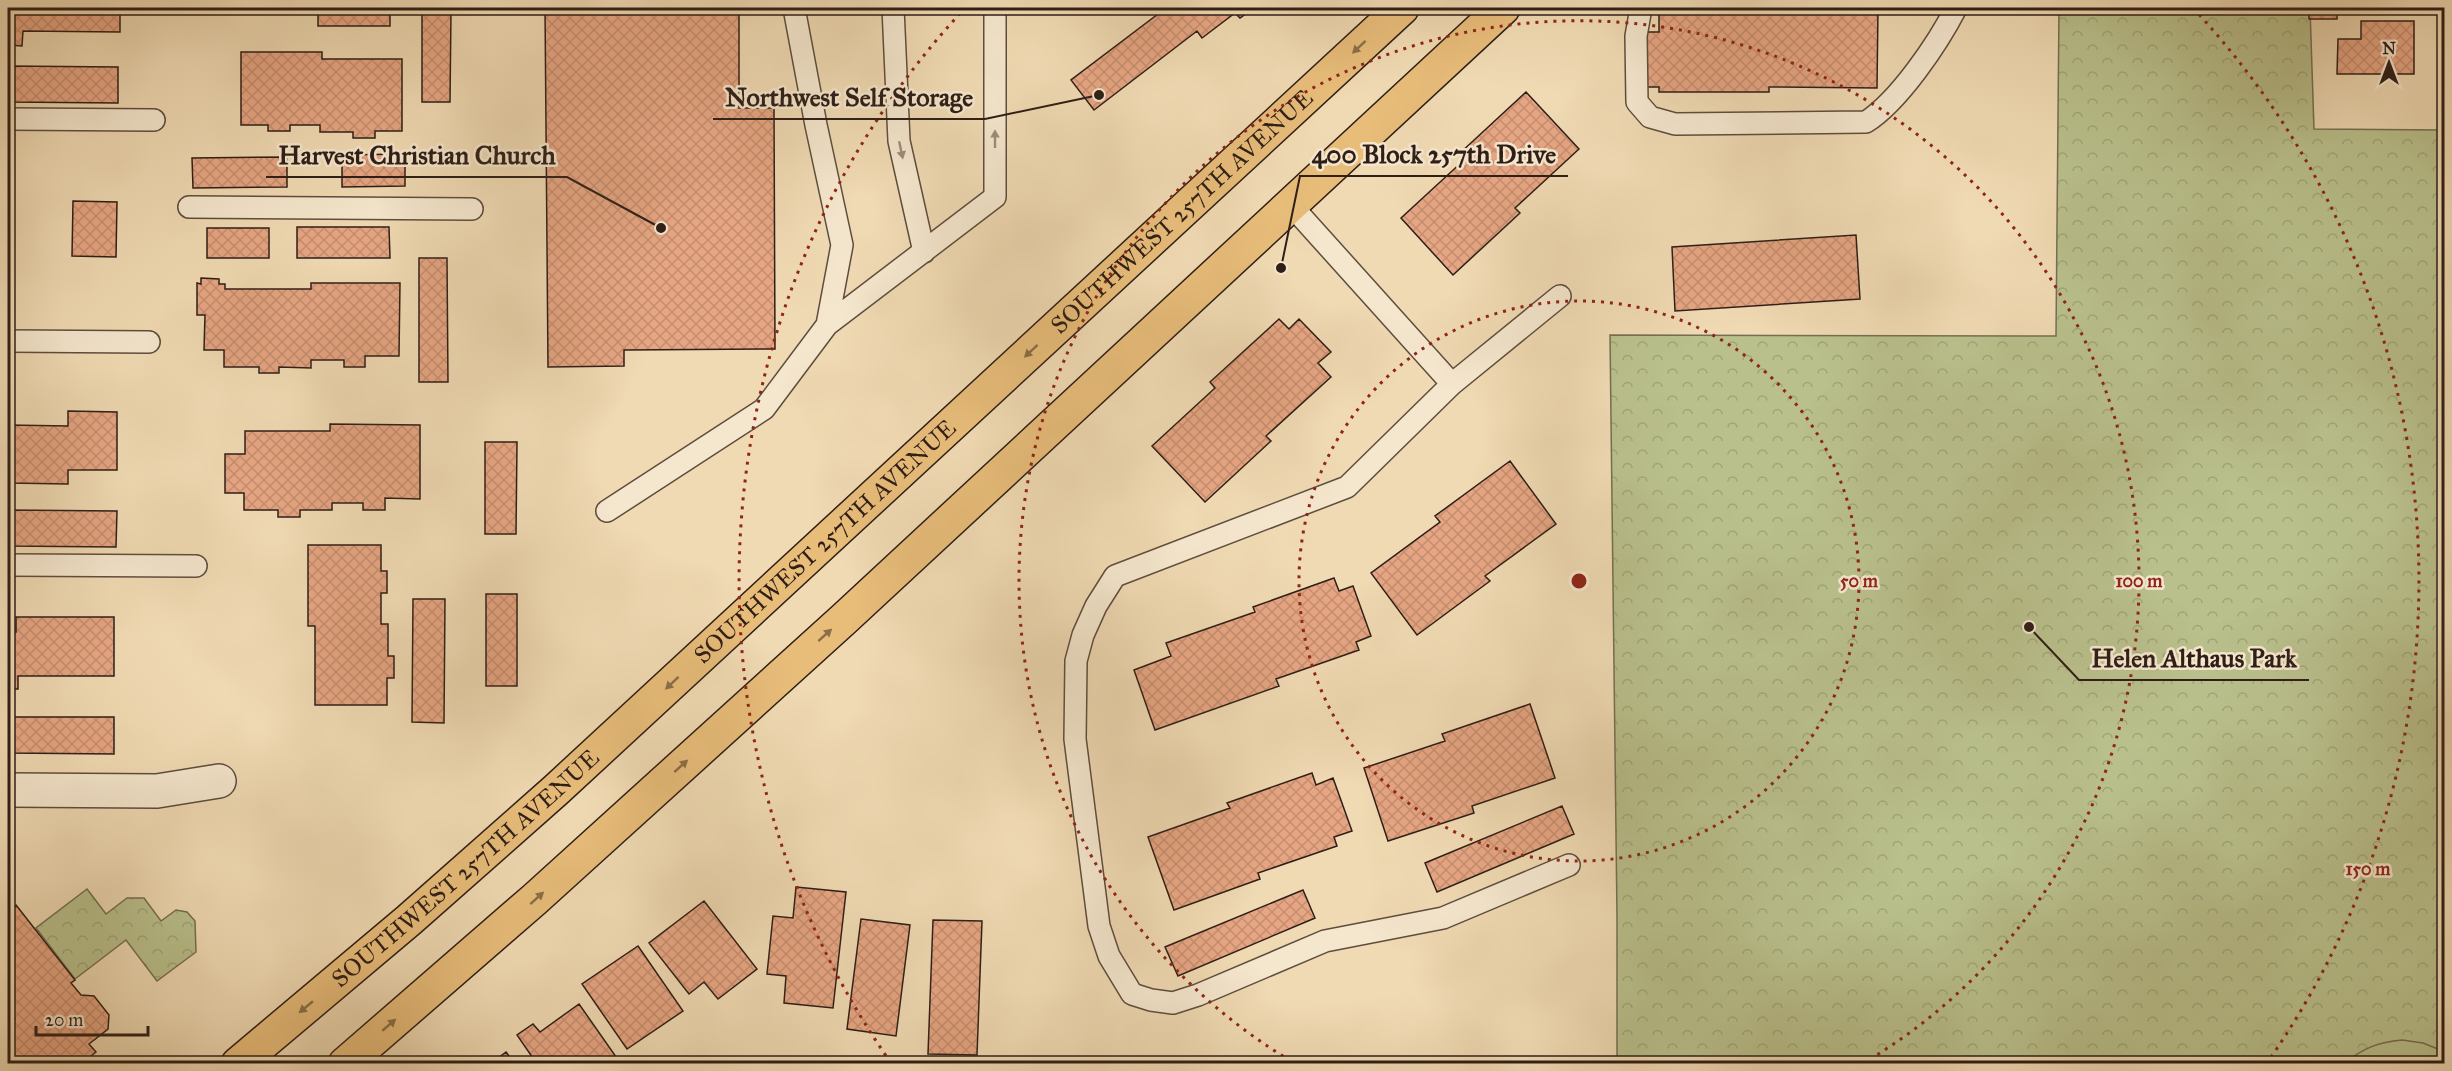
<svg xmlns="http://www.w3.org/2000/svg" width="2452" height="1071" font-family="'IM FELL Great Primer',serif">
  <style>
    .forest { fill: url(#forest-crowns); stroke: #746f52; stroke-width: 1.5 }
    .pitch { fill: #b9c08c; stroke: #746f52; stroke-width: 1.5 }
    .building { fill: url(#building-cross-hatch); stroke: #2e1e17; stroke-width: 1.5 }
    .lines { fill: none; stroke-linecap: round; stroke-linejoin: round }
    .service-casing { stroke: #5e4d3e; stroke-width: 24 }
    .minor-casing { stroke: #5e4d3e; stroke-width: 36 }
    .primary-casing { stroke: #2e1e17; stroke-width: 36 }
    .service { stroke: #f5e7ce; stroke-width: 21 }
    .minor { stroke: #f5e7ce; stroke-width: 33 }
    .primary { stroke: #e8bd7a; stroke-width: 33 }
    .oneway { fill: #8b6e48 }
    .oneway2 { fill: #9b8d7c }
    .ring { fill: none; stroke: #8f2418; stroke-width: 3; stroke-dasharray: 3 6 }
    .labels { text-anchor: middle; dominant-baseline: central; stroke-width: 5; stroke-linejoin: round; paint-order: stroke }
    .street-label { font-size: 24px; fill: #2e1e17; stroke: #f5e7ce }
    .centre { fill: #8f2418; stroke: #f5e7ce; stroke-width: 3 }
    .ring-label { font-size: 18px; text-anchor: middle; font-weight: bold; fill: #8f2418; stroke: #f5e7ce; stroke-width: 5; stroke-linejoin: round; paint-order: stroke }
    .leader { fill: none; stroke: #2e1e17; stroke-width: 2 }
    .callout-dot { fill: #2e1e17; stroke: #f5e7ce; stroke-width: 2 }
    .callout-label { font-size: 26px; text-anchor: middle; font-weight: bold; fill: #2e1e17; stroke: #f5e7ce; stroke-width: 5; stroke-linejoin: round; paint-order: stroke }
  </style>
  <defs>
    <pattern id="forest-crowns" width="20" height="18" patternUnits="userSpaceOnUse" patternTransform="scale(1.5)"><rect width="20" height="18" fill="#b9c08c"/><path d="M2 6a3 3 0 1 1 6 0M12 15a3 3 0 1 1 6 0" fill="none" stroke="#9fa578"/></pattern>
    <pattern id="building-cross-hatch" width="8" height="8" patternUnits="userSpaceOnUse" patternTransform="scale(1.5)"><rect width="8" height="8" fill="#e7a683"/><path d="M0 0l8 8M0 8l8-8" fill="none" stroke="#c68e70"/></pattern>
  </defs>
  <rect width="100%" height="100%" fill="#f0dab3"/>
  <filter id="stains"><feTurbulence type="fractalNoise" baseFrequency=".00333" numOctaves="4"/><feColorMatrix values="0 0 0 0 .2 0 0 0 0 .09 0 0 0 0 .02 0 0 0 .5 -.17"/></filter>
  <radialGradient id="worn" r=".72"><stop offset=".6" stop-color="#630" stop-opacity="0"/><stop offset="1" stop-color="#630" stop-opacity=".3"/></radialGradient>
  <!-- forest -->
  <path class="forest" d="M2059,8H2310L2314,129L2444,130V1063H1617V917L1610,335L2056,336Z
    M87,889L106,914L127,898H144L161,921L176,910L187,912L195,921L196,952L157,981L126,940L75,979L36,928Z"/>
  <!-- pitch -->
  <path class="pitch" d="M2402,1040L2423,1043L2443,1051L2444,1063H2345C2363,1048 2379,1042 2402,1040Z"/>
  <!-- building -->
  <path class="building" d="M8,8H120V32L23,31L22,46L8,45Z
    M318,8H390V26H318Z
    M545,8H739V108H774L775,349L624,350V366L548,367Z
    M1166,8H1254L1240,18L1235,13L1202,38L1197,31L1094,110L1071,80Z
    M1659,8H1878L1877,88L1769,87V92H1659V87H1645V32H1659Z
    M2309,8H2337V19H2309Z
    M422,10H451L450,102H422Z
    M2361,21H2414V74H2337L2338,39H2361Z
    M241,52H322V59H402V131H375V138H353V132H320V125H290V131H268V125H241Z
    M8,66L118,67V103L8,102Z
    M1526,92L1579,149L1515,208L1520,213L1453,275L1401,218L1464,160L1459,154Z
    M405,154V186L342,187V155Z
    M287,157V187L193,188L192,158Z
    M73,201L117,202L116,257L72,256Z
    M297,227H389L390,258H297Z
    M207,228H269V258H207Z
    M1856,235L1860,299L1675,311L1672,247Z
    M419,258H447L448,382H419Z
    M201,278L219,279V284H225V289H311V283H400L399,356H365V367H344V360H311V368L279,367V373H259V367H224V350H204L205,315H197V283L201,284Z
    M1279,319L1289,329L1299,319L1331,352L1318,363L1331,377L1266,436L1271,441L1205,502L1152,446L1215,388L1210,382Z
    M68,411L117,412V470H68V484L8,483V425L68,426Z
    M330,424L420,425V499L385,498V510H363V503H332V510H300V517H278V510H244V493H225V454H245V431H330Z
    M485,442H517L516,534H485Z
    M1510,461L1556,524L1485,576L1490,581L1417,635L1371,573L1440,522L1435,516Z
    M8,510L117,511L116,547L8,546Z
    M308,545H381V571H387V593H381V624H388V656H394V678H387V705H315V626H308Z
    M1334,578L1339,591L1353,586L1371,636L1356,642L1359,650L1276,679L1279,686L1155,730L1134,670L1171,656L1166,643L1255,612L1253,607Z
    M486,594H517V686H486Z
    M413,599H445L444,723L412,722Z
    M16,617H114V676H18V689H8V632H16Z
    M1530,704L1555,778L1472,806L1474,813L1388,841L1364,768L1445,741L1442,734Z
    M8,717H114V754L8,753Z
    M1312,773L1316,785L1333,778L1352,831L1334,837L1337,846L1258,873L1260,879L1174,910L1148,837L1230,808L1227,803Z
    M1562,806L1574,834L1437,892L1425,863Z
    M796,887L846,892L833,1008L784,1003L786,976L767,974L773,916L793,918Z
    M1303,890L1315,918L1178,976L1165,947Z
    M704,901L757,969L718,999L704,982L689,994L649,943Z
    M16,905L75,980L71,983L81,995L94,996L109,1015L108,1029L89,1044L96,1052L85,1061L78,1059L72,1064H8V1024L15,1019L8,1009V912Z
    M861,919L910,925L896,1036L847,1029Z
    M933,920L982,921L977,1055L928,1054Z
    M638,946L683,1011L627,1049L582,984Z
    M579,1004L621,1064H561L558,1058L550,1064H537L517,1035L533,1024L540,1032Z
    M506,1052L515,1064H490Z"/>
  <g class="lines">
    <defs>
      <path id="service" d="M893,8L899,141L924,252
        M1641,8L1636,36L1637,102L1650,117L1675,124L1866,122C1899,101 1938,43 1956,8
        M8,119L154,120
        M1290,204L1452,384
        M189,207L472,209
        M1560,296L1452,384L1347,487L1115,576L1096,606L1083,635L1076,661L1075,739L1099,926L1109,956L1132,994L1151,1000L1173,1003L1198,995L1325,941L1443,918L1569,865
        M827,325L995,197V8
        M8,341L149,342
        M607,511L764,409L827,325L842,245L816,125L794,8
        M8,565L196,566"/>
      <path id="minor" d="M8,790L157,791L219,781"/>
      <g id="primary">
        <path id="s1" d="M238,1064L409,920L556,790L1402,8"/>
        <path d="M345,1064L535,899L844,619L1503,8"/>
      </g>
    </defs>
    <!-- service casing -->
    <use href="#service" class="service-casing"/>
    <!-- minor casing -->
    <use href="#minor" class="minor-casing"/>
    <!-- primary casing -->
    <use href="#primary" class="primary-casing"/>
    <!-- service -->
    <use href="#service" class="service"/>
    <!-- minor -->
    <use href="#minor" class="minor"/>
    <!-- primary -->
    <use href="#primary" class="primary"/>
  </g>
  <!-- one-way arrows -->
  <defs><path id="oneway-solid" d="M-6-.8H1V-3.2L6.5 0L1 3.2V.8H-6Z" transform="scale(1.5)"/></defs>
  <g class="oneway">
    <use href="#oneway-solid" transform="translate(1359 47) rotate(137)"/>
    <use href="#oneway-solid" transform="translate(1031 351) rotate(137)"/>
    <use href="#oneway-solid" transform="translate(825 635) rotate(-42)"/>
    <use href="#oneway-solid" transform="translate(672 683) rotate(137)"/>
    <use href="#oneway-solid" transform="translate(681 766) rotate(-42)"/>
    <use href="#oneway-solid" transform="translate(537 898) rotate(-42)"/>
    <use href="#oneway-solid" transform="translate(306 1007) rotate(140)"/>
    <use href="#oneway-solid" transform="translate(389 1025) rotate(-41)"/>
  </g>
  <g class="oneway2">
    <use href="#oneway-solid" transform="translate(995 139) rotate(-90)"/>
    <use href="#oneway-solid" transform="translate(901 150) rotate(78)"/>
  </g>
  <!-- distance rings -->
  <g class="ring">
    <circle cx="1579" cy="581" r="280"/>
    <path d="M1291 1061A560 560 0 1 1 1867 1061"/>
    <path d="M891 1063A840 840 0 0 1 965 8M2193 8A840 840 0 0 1 2267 1063"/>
  </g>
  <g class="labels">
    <!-- street labels -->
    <g class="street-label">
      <text stroke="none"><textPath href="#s1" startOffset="1272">SOUTHWEST 257TH AVENUE</textPath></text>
      <text stroke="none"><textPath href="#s1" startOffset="786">SOUTHWEST 257TH AVENUE</textPath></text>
      <text stroke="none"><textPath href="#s1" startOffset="300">SOUTHWEST 257TH AVENUE</textPath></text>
    </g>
  </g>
  <circle cx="1579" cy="581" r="9" class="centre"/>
  <g class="ring-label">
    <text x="1859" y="587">50 m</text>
    <text x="2139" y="587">100 m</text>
    <text x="2368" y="875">150 m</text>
  </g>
  <!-- callouts -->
  <path class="leader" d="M1099 95L985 119H713M1281 268L1300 176H1568M661 228L567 177H266M2029 627L2079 680H2309"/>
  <g class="callout-dot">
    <circle cx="1099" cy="95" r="6"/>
    <circle cx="1281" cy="268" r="6"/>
    <circle cx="661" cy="228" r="6"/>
    <circle cx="2029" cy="627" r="6"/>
  </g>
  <g class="callout-label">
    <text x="849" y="106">Northwest Self Storage</text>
    <text x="1434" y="163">400 Block 257th Drive</text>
    <text x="417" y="164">Harvest Christian Church</text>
    <text x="2194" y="667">Helen Althaus Park</text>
  </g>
  <!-- margin -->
  <rect width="2452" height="1071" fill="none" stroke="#f0dab3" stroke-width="30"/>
  <rect x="9" y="9" width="2434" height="1053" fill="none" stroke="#2e1e17" stroke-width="3"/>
  <rect x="15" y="15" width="2422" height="1041" fill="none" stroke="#2e1e17" stroke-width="1.5"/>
  <!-- north arrow -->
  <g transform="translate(2389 63)" stroke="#f5e7ce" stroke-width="4.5" paint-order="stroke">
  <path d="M0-4.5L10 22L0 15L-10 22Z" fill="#2e1e17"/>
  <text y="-9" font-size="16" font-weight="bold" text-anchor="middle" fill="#2e1e17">N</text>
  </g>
  <!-- scale -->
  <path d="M36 1026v9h112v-9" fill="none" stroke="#2e1e17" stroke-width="3"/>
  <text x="45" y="1026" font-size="18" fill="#2e1e17" stroke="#f5e7ce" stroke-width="4.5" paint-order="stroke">20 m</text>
  <rect width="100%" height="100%" filter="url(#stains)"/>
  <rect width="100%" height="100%" fill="url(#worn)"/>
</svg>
